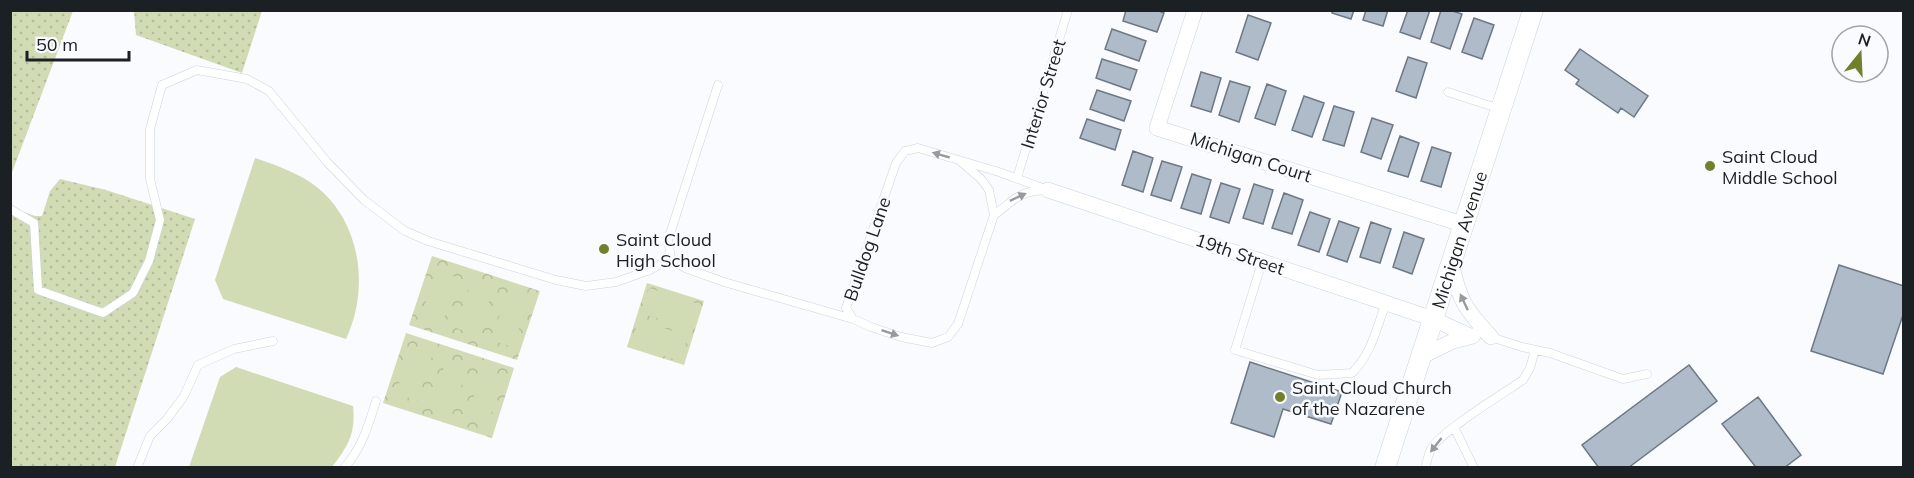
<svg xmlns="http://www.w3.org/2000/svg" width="1914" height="478" font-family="Mulish,sans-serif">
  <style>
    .grass { fill: url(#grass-dots) }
    .park { fill: url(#park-crowns) }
    .pitch { fill: #d1dbb4 }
    .building { fill: #b0bbc9; stroke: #6d7885; stroke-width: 1.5 }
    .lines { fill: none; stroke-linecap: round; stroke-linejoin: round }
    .service-casing { stroke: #c8d4e2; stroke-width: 9 }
    .minor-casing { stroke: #c8d4e2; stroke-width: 16 }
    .tertiary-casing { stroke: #c8d4e2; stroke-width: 21 }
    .service { stroke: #fff; stroke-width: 8 }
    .minor { stroke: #fff; stroke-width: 15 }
    .tertiary { stroke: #fff; stroke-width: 20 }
    .oneway { fill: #989b9d }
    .poi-dot { fill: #70802e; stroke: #f9fbfe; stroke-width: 2 }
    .labels { text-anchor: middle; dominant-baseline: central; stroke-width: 5; stroke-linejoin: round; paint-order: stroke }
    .street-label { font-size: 18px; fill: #1b2025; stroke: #f9fbfe }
    .poi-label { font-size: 18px; fill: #1b2025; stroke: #f9fbfe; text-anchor: start }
  </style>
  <defs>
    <pattern id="grass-dots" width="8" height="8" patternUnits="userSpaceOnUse" patternTransform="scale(1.5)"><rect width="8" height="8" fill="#d1dbb4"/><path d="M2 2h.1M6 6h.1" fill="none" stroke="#b3bc9b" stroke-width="1.8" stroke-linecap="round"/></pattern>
    <pattern id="park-crowns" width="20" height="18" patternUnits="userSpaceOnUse" patternTransform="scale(1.5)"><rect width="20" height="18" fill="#d1dbb4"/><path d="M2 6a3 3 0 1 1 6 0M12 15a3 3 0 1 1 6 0" fill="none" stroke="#b3bc9b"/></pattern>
  </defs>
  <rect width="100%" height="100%" fill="#f9fbfe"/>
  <!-- grass -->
  <path class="grass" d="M11,10L73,11L11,175L10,11Z
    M134,11H262L242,73L136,35Z
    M60,179L106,190L195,219L115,467H11L10,207L35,216H42L50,191Z"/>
  <!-- park -->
  <path class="park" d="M432,256L540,291L517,360L409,325Z
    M647,283L704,301L684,365L627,347Z
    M406,333L514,368L492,438L383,403Z"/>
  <!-- pitch -->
  <path class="pitch" d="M255,158C273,164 293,171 310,182C360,216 371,286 346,339L223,299L215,280Z
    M436,270L458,278L442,324L421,317Z
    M471,282L493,289L478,336L456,328Z
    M649,288L699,304L691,329L641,313Z
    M507,294L528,301L513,347L491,340Z
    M639,320L688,336L680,361L630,345Z
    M411,347L433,354L417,401L396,393Z
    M447,358L468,365L453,412L431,405Z
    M236,367L353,406C356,434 348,446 332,467H189L220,377Z
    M482,370L503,377L488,424L467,417Z"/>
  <!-- building -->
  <path class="building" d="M1126,10H1156L1164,13L1157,32L1123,21Z
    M1332,10H1354L1351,19L1332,13Z
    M1366,10H1388L1383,26L1363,20Z
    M1408,10H1430L1420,39L1400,32Z
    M1441,10H1449L1462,14L1450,49L1431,42Z
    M1248,15L1271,23L1258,60L1236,52Z
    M1474,18L1494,25L1482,59L1462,52Z
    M1112,29L1146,41L1139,61L1105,49Z
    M1580,49L1648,96L1634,117L1621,108L1618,113L1576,84L1579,80L1565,70Z
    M1408,57L1427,63L1416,98L1396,91Z
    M1102,59L1137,70L1130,90L1096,78Z
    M1201,72L1221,78L1211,112L1191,106Z
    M1230,81L1250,87L1239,122L1219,115Z
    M1267,84L1286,91L1275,125L1255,118Z
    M1097,90L1131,101L1124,121L1090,109Z
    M1304,96L1324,103L1312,137L1292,130Z
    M1334,106L1354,112L1344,146L1323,140Z
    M1372,118L1393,125L1381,159L1361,152Z
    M1087,119L1121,130L1115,150L1080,138Z
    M1400,136L1419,143L1408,177L1388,171Z
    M1432,147L1451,153L1441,187L1421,181Z
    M1133,151L1153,158L1143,192L1122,185Z
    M1162,161L1182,167L1171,201L1151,195Z
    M1192,174L1211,180L1201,214L1181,208Z
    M1221,183L1240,189L1229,223L1210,217Z
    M1254,184L1273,190L1263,224L1243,218Z
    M1284,193L1303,200L1292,234L1272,228Z
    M1310,212L1330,219L1319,252L1298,245Z
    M1339,221L1359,228L1347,262L1327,255Z
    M1371,222L1391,229L1380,263L1360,257Z
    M1404,232L1424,239L1412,274L1393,267Z
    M1839,265L1904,286V312L1883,374L1811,351Z
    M1250,362L1342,392L1331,424L1283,409L1274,437L1231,423Z
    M1689,365L1717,401L1628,468H1599L1582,445Z
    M1758,397L1801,455L1784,468H1754L1755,466L1722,424Z"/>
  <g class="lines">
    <defs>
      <path id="service" d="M718,85L668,240L671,258L685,268L724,282L853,319
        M1448,92L1500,109
        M960,161L981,179L989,190L994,215L958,324L948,337L932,343L901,337L871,327L853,319L846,308L896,163L905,151L918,148L999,172L1048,190
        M1017,178L1068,10
        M10,209L34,223L38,290L103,313L133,293L149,261L160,220L150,179V129L162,85L197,70L247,79L269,91L327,162L364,200L405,231L428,241L556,280L586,286L616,282L650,270L671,258
        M994,215C1015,200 1016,192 1045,190
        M1262,262L1235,350L1318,375L1352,373C1372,353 1376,329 1386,303
        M1491,337L1522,347L1550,353L1623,379L1647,374
        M1454,427L1474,468
        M137,468L150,436L167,419L184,396L198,365L234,349L273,341
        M344,468C361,450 369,424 376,401
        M1425,468C1427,462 1428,455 1431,449C1440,432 1504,393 1523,380L1530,368L1535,350"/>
      <path id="minor" d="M1195,10L1157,128L1462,224
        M1048,190L1386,303L1433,319L1470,336
        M1451,262C1459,300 1465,309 1491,337
        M1420,357L1453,341L1473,336"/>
      <g id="tertiary">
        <path id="s1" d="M1385,468L1533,10"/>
      </g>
    </defs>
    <!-- service casing -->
    <use href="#service" class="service-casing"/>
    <!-- minor casing -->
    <use href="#minor" class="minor-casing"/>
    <!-- tertiary casing -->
    <use href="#tertiary" class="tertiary-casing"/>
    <!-- service -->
    <use href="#service" class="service"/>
    <!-- minor -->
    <use href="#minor" class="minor"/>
    <!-- tertiary -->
    <use href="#tertiary" class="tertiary"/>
  </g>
  <!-- one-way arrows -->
  <defs><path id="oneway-solid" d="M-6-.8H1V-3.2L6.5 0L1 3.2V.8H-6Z" transform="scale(1.5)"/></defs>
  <g class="oneway">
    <use href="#oneway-solid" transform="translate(941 155) rotate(-164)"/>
    <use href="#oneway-solid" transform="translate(1018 197) rotate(-25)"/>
    <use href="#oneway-solid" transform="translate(1464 302) rotate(-115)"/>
    <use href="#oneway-solid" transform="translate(890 333) rotate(18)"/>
    <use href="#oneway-solid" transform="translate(1436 445) rotate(128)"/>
  </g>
  <!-- markers -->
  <g class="poi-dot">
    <circle cx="1710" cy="166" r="6"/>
    <circle cx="604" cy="249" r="6"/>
    <circle cx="1280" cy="397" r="6"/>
  </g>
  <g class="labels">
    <!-- street labels -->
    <g class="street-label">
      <text transform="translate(1043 94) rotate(-73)">Interior Street</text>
      <text transform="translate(1251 157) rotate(18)">Michigan Court</text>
      <text stroke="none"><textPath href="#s1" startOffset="240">Michigan Avenue</textPath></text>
      <text transform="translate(867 249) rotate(-71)">Bulldog Lane</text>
      <text transform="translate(1240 254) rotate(19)">19th Street</text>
    </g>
    <!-- poi labels -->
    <g class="poi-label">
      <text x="1722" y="156">Saint Cloud<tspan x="1722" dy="21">Middle School</tspan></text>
      <text x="616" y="239">Saint Cloud<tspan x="616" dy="21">High School</tspan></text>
      <text x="1292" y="387">Saint Cloud Church<tspan x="1292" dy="21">of the Nazarene</tspan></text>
    </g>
  </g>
  <!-- border -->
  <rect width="1914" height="478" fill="none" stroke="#1b2025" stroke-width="24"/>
  <!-- north arrow -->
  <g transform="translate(1860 54) rotate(18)"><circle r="28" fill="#f9fbfe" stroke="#a0a3a7" stroke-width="1.5"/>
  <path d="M0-4.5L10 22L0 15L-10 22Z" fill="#70802e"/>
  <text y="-9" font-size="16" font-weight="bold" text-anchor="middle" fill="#1b2025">N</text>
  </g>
  <!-- scale -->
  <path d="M27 51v9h102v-9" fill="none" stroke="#1b2025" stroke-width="3"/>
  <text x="36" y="51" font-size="18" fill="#1b2025" stroke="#f9fbfe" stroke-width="4.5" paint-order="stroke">50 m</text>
</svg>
